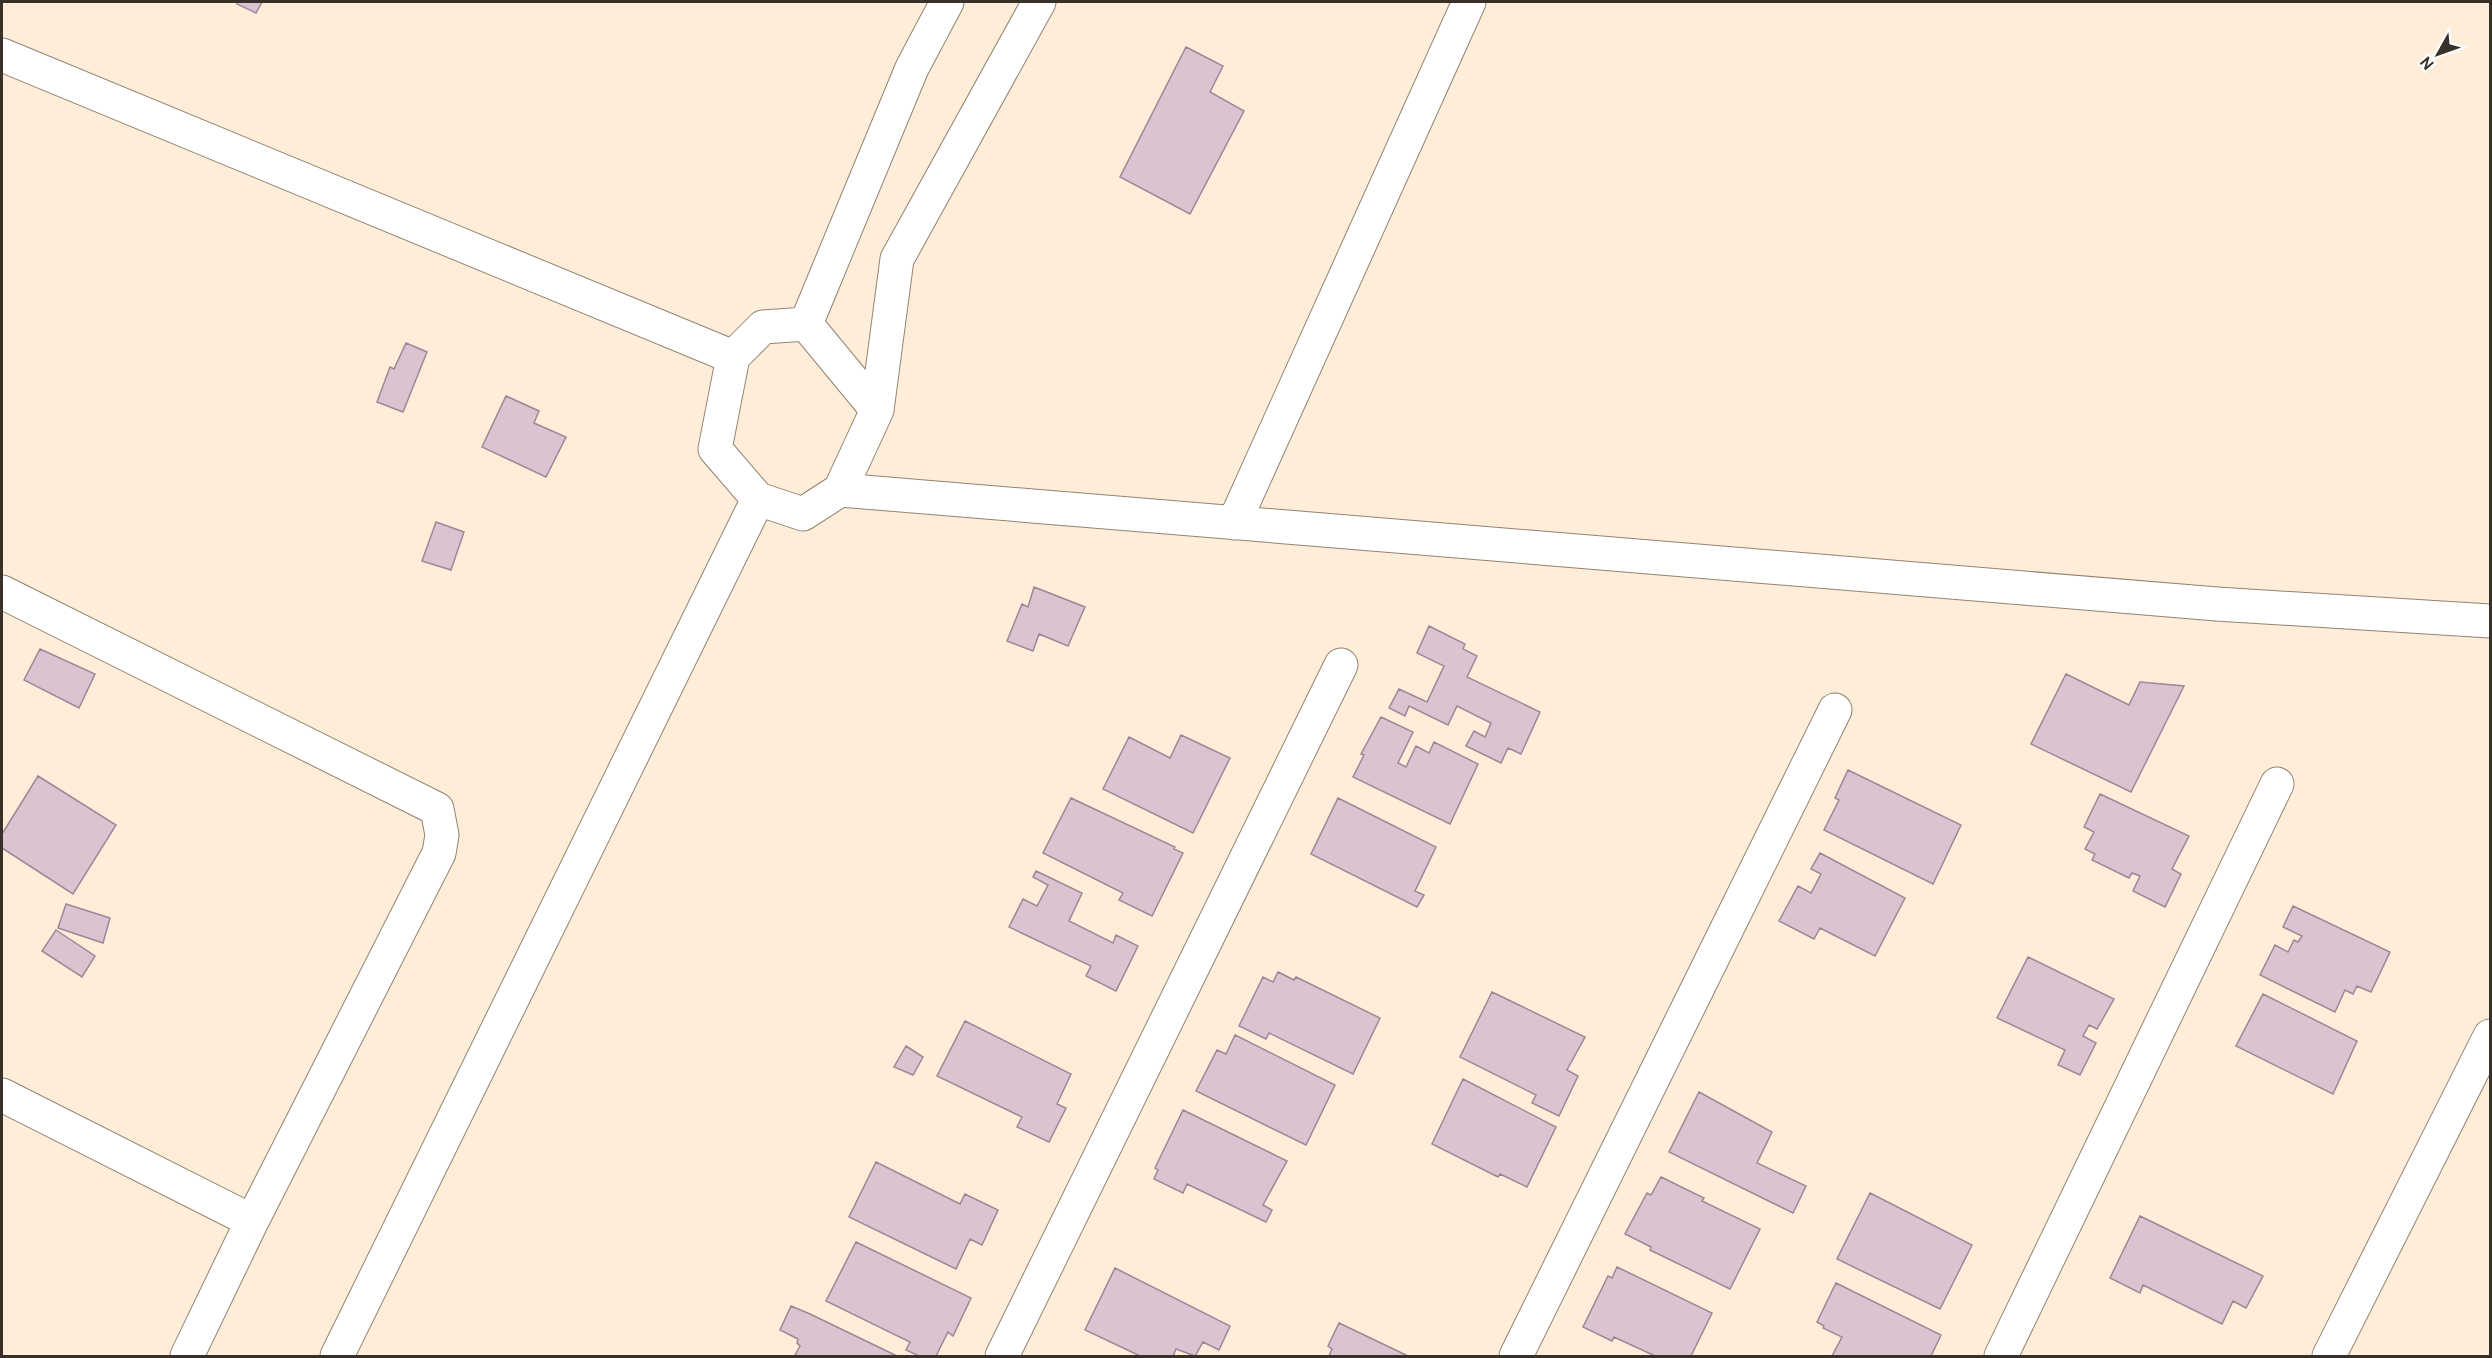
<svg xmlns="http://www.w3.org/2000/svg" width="2492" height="1358" font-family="Cabin,sans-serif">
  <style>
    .building { fill: #dbc4d2; stroke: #9c8795; stroke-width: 1.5 }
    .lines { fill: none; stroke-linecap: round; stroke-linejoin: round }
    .minor-casing { stroke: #928371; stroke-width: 35 }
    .minor { stroke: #fff; stroke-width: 33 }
  </style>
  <rect width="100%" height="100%" fill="#fdedd9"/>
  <!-- building -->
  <path class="building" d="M238,2H262L256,13L237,4Z
    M1186,47L1223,66L1210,92L1244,111L1190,214L1120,177Z
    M406,343L427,352L403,412L377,402L390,367L394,369Z
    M506,396L539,411L534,423L566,437L546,477L482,447Z
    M436,522L464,532L451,570L422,561Z
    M1034,587L1085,607L1068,646L1039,634L1033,651L1007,641L1022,604L1028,607Z
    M1429,626L1465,644L1463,649L1477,656L1467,677L1540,712L1521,754L1508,748L1501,763L1466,746L1474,731L1485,737L1491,723L1457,706L1448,725L1409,706L1405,716L1389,708L1399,689L1427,702L1444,666L1417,653Z
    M40,649L95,674L79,708L24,680Z
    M2066,674L2129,705L2140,682L2184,686L2131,792L2031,744Z
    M1381,717L1413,732L1398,763L1406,767L1416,746L1429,753L1434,742L1478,764L1450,824L1353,777L1364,755L1361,754Z
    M1181,735L1230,758L1193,833L1103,789L1129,737L1170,758Z
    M1848,770L1961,825L1933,884L1824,830L1839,800L1835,798Z
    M38,776L116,825L73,894L2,848V834Z
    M2100,794L2189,836L2172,869L2181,874L2165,907L2133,891L2140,876L2132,873L2129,878L2092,860L2095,854L2085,849L2094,832L2084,827Z
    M1071,798L1175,847L1174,849L1183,853L1152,916L1119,900L1123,893L1043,853Z
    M1338,798L1436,847L1415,891L1424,895L1417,907L1311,854Z
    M1820,853L1905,898L1875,956L1820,928L1814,939L1779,921L1798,886L1811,893L1821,874L1811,869Z
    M1036,871L1082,893L1069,921L1113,943L1116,935L1138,946L1116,991L1086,976L1091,966L1009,927L1023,899L1037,906L1048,885L1033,877Z
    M66,904L110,918L103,943L58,928Z
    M2293,906L2390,952L2371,992L2357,986L2353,994L2345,990L2335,1012L2260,975L2275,945L2288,952L2294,940L2298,942L2302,936L2283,927Z
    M56,930L95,956L82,977L42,951Z
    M2028,957L2114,999L2097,1029L2089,1025L2083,1036L2096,1043L2080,1075L2058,1065L2065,1050L1997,1018Z
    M1278,972L1294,980L1296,977L1380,1018L1353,1074L1269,1033L1266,1039L1239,1026L1263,977L1273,982Z
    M1492,992L1585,1037L1567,1070L1578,1076L1559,1116L1532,1103L1536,1095L1460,1057Z
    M2263,994L2357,1041L2333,1094L2236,1046Z
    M965,1021L1071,1074L1057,1104L1066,1108L1049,1142L1017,1127L1022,1117L937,1076Z
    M1235,1035L1335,1085L1306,1145L1196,1091L1217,1050L1226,1054Z
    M906,1046L923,1057L913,1075L894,1067Z
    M1463,1079L1556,1127L1527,1187L1500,1174L1498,1177L1432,1144Z
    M1699,1092L1772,1132L1757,1163L1806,1186L1793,1213L1669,1152Z
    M1183,1110L1287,1161L1263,1205L1272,1210L1266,1222L1187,1184L1183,1193L1154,1179L1158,1170L1155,1168Z
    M876,1162L960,1204L965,1194L998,1210L982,1245L970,1239L956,1269L849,1217Z
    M1661,1177L1704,1198L1702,1201L1760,1229L1730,1289L1650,1250L1651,1247L1625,1234L1647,1193L1651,1195Z
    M1870,1193L1972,1245L1940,1309L1837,1259Z
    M2140,1216L2263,1276L2246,1308L2233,1301L2222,1324L2143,1285L2140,1293L2110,1278Z
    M856,1242L971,1298L954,1334L953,1336L948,1332L936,1356H919L906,1350L910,1342L826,1301Z
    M1617,1267L1712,1313L1691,1356H1655L1614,1337L1612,1341L1583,1327L1608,1276L1612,1278Z
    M1115,1268L1230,1326L1219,1350L1203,1342L1195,1356L1176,1349L1173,1356H1140L1085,1330Z
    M1836,1283L1941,1335L1931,1356H1832L1842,1337L1823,1328L1824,1326L1817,1322Z
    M791,1306L810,1314L897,1356H798L795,1355L800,1346L797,1343L798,1339L780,1330Z
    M1339,1323L1408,1356H1329L1332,1349L1328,1346Z"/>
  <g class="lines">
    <defs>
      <path id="minor" d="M2,55L733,357
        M806,324L877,410L840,490L803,514L758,499L715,449L733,357L763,327Z
        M806,324L912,68L947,2
        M877,410L897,259L1039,2
        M840,490L2217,604L2490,621
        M1234,523L1469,2
        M2,592L437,809L442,835L439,853L252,1221L187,1356
        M2,1095L252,1221
        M337,1356L758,499
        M1002,1356L1341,665
        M1516,1356L1835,710
        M2001,1356L2277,784
        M2329,1356L2490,1036"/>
    </defs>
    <!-- minor casing -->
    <use href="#minor" class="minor-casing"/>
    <!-- minor -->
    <use href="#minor" class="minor"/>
  </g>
  <!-- border -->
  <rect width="2492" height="1358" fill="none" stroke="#38312a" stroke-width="6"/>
  <!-- north arrow -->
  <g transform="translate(2438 54) rotate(230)" stroke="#fdfdfd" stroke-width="4.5" paint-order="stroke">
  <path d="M0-4.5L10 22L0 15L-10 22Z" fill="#38312a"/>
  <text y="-9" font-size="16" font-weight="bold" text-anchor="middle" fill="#38312a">N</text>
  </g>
</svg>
